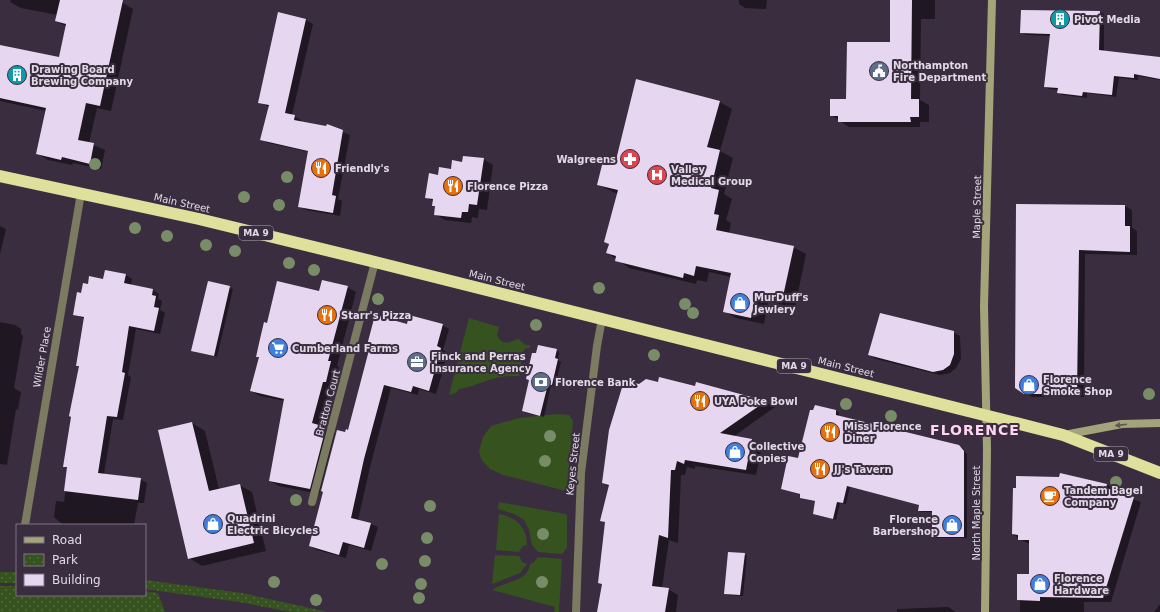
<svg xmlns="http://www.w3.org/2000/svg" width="1160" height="612" font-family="'DejaVu Sans',sans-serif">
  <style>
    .grass { fill: #36521e }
    .park { fill: url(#park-dots) }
    .shadow { fill: #0007 }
    .building { fill: #e7d6ef }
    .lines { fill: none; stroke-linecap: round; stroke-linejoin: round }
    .street { stroke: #7a7b60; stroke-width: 8 }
    .secondary { stroke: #a3a479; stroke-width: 8 }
    .highway { stroke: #dee09c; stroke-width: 12 }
    .tree { fill: #798c68 }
    .oneway { fill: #5f5754 }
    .labels { text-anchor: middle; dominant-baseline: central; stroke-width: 4; stroke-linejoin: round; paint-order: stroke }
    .shield { fill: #3a2d40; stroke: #afa5b4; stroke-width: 1 }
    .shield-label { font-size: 9px; font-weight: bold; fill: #e1d9e5 }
    .poi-label { font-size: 10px; font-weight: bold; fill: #e1d9e5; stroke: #3a2d40; text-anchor: start }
    .street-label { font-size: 10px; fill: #e1d9e5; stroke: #3a2d40 }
    .district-label { font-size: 14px; font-weight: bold; letter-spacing: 1px; fill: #fed5f2; stroke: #3a2d40 }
  </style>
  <defs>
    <pattern id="park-dots" width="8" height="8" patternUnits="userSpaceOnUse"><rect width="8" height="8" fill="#36521e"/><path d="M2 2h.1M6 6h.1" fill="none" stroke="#536a3f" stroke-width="1.8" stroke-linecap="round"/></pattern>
  </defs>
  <rect width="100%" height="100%" fill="#3a2d40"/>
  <!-- grass -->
  <path class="grass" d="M469,318L499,327L497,335C503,347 509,342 518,339L526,345H530V348H526L523,351L519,376C491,375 483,385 459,389L456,393L449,395Z
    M557,414L569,415L573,421L567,490L566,491L503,475L490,469L481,459L479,451L483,437L491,426L519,418Z
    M499,502L566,514L567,517V548L562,554L538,552L532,545L529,530L524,520L514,514L498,509Z
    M499,514C516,517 527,527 527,545L523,546L519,552L496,550Z
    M495,555L519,556L522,562L527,564L520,573L492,584Z
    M538,557L562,559L559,612H554L555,607L492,590C505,581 528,582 530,564L534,562Z"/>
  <!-- park -->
  <path class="park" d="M0,572H17V583H0Z
    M145,580L242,593L328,612H291L239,602L145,589Z
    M0,586H17V595H145V591L158,593L165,612H0Z"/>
  <!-- shadow -->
  <path class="shadow" d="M11,0H118L133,9L111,111L97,108L89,143L105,150L101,169L73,163L72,165L48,160L38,154L46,111L0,101V46L60,58L67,27L56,21L57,15L21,8L10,2Z
    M739,0H767L766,9L745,8L739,4Z
    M891,0H935V19H921L920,100L929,105V122H920V127H849L831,115L847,100L891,43Z
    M1022,11L1100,12L1104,14V51L1160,57V80L1138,76V80L1119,78L1116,97L1087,93V98L1062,95L1058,92V90L1049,89L1045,86L1051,36L1026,35L1021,32Z
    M279,14L306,20L313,24L292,115L301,120V122L327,127V126L350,135L338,199L342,201L340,216L306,210L299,206L309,152L268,143L262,139L269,107L259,102Z
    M720,102L732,109L720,151L733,158L724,194L732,199L726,220L731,223L729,233L793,247L806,254L795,307L768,302L764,324L736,318L724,311L731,277L709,272L707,282L697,280L696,284L629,268L607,253L618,194L598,185L615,165Z
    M483,159L493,165L487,210L479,209L478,218L472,217L471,223L445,220L435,214L436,207L433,206V201L426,197L439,176L463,163Z
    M1017,205L1125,206L1132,210V228L1137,231V255L1085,254L1084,397H1032L1016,387Z
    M0,226L6,229L0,254Z
    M126,275L132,279L131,286L153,290L159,294L158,299L162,301L160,310L165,313L160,334L136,329L128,375L131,377L123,420L113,419L104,474L140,479L147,483L144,503H138L134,525H63L54,517L56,501L64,502L68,469L64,466L79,367L77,365L85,319L74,314L82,294L89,285Z
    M208,282L233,289L217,357L195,352Z
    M347,287L356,292L337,366L339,367L335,387L332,386L322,427L335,433L319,494L279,486L270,481L285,401L260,396L251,391L260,358L257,356L268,324L319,292Z
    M0,322L15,325L21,329V334L23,336L14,388L21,392L18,410L16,409L7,465L0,464Z
    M408,325H442L449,329L443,350L448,353L436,394L419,389L418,395L391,388L371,463L358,520L371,524L378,527L371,551L349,545L346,558L317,550L310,546L346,433Z
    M953,332L960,336L961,359L956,368L950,373L940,375L876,359L869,355Z
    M556,350L559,352L558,360L561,362L555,387L551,385L544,417L526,413L523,411Z
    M658,383L695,387L697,384L765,402L775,407L733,437L752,440L762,446L756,475L695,466V469L687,467L685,475H681L678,543L669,540L662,588L668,589L678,595L676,612H598L603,584L599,582L606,523L601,520L609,487L603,483L639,385Z
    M836,411L839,413V417L962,448L967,454V538H936L933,536V512H922L919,511L920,505L850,487L846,504L840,503L836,520L817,515L814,514L816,502L804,499L801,497V495L782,488L799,459Z
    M192,423L205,431L219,489L239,485L252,492L266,551L202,566L189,558Z
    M1060,475L1107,485L1114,489V492L1141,502L1111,602H1084V612H1020V601L1018,599L1030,575V544L1019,539L1013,534L1060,478Z
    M744,554L747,556L743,596L728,595L725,593Z
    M1160,604V612H1154Z
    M948,607L956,612H897V609Z"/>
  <!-- building -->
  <path class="building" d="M60,0H123L100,106L86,103L78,140L94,143L90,164L62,157L61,160L36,154L46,108L0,98V45L59,57L66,24L55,21Z
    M890,0H912L911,99H919V117H910L911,122H838V116H830V99H846L847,42H890Z
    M1021,10L1100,11L1099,50L1160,57V79L1134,74V78L1114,76L1112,95L1083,92L1082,96L1057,93L1058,88L1044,87L1050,34L1020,33Z
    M278,12L306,19L285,113L295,115L294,120L326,126L327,124L343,130L332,195L336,196L333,213L298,207L308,151L260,140L269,105L258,103Z
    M636,79L720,101L707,147L720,150L711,188L719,190L714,214L719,215L716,230L794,246L782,301L756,295L751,318L723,312L731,273L696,266L694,276L684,273L683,278L615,261L616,256L606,253L609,244L604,242L618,190L597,185L603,161L615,164Z
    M463,156L484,158L477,205L469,204L468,212H462L461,218L434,215L435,206H432L433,199L425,198L429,173L438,175L439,167L451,169L452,160L462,162Z
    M1016,204L1125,205V226H1130V252L1079,250L1077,394H1024L1015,388Z
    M105,270L126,274L124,283L153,289L152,295L156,296L154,307L159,308L154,331L129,326L122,372L125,373L117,417L107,416L98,473L141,478L138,500L64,491L67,467H63L71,417L69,416L79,366H76L84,317L73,315L77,292L81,293L83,283L88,284L89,276L103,279Z
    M322,280L348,286L328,361H331L326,382H323L312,423L326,427L310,489L269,481L284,399L250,391L259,357H256L260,339L264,322L267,323L277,281L319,291Z
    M208,281L230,286L214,356L191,351Z
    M880,313L954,331V354L950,365L943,370L933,372L868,355Z
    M375,315L407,324L409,315L443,324L437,346L441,348L429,391L413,386L411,392L384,385L364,459L351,518L371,523L364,548L343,542L339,555L309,546L323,492L321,491L337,430L345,432L346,429L348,430L369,350L366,349Z
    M538,345L557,349L555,358L558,359L552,385L548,384L540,416L522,411L529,380L526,379L532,353H536Z
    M659,377L695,386L696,382L766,401L720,433L752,439L746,470L685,460L684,464L677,461L675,470H671L668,538L659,535L652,586L669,588L665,612H597L602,584L598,583L605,522L600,521L609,485L602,483L609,430L624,381L639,384L646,379L658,382Z
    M815,405L836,410V415L959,445L964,451V537H932V511H918L919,505L847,486L843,503L837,502L833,519L813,514L815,501L800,498V494L781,489L788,456L798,458L810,410H813Z
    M192,422L209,491L240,484L254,543L188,559L158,430Z
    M1060,473L1107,484L1106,488L1134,497L1103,598L1040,597V601L1017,600V574H1029V540H1018V535L1012,534L1013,488H1016V476L1059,477Z
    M728,552L745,553L740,595L724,594Z"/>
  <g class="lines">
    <!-- street -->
    <path class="street" d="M312,502L375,262
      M25,525L81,193
      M576,612L581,473L597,346L602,319"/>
    <!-- secondary -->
    <path class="secondary" d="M1064,435L1122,424L1160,423
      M985,612L987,449L984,306L992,0"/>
    <!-- highway -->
    <path class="highway" d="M0,176L199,219L375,262L1012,422L1063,435L1160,473"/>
  </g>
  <!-- trees -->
  <g class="tree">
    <circle cx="95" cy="164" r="6"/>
    <circle cx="287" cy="177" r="6"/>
    <circle cx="244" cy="197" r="6"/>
    <circle cx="279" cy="205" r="6"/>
    <circle cx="135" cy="228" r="6"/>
    <circle cx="167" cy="236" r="6"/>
    <circle cx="206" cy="245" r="6"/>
    <circle cx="235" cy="251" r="6"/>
    <circle cx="289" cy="263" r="6"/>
    <circle cx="314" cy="270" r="6"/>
    <circle cx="599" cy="288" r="6"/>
    <circle cx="378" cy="299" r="6"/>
    <circle cx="685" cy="304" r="6"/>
    <circle cx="693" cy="313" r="6"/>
    <circle cx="536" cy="325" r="6"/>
    <circle cx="654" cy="355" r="6"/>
    <circle cx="1149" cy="394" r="6"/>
    <circle cx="846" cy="404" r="6"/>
    <circle cx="891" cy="416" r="6"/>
    <circle cx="550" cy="436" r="6"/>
    <circle cx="545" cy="461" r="6"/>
    <circle cx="1116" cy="482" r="6"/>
    <circle cx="296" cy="500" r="6"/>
    <circle cx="430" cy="506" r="6"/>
    <circle cx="543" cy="534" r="6"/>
    <circle cx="427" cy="538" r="6"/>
    <circle cx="425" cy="561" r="6"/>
    <circle cx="382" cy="564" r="6"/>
    <circle cx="274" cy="582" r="6"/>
    <circle cx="542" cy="582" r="6"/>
    <circle cx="421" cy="584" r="6"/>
    <circle cx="419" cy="598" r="6"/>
    <circle cx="316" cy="600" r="6"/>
  </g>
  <!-- one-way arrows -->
  <defs><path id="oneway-solid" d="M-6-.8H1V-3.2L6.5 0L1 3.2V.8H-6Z"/></defs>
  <use class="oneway" href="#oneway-solid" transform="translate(1121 425) rotate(173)"/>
  <!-- icons -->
  <defs>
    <symbol id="building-disc" viewBox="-11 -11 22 22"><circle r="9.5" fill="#0f9aa8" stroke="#3a2d40"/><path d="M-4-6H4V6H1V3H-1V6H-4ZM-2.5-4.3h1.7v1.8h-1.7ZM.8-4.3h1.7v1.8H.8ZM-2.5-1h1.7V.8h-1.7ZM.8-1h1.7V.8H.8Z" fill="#fff"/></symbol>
    <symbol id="civic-disc" viewBox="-11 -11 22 22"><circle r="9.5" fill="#5c6f8a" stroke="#3a2d40"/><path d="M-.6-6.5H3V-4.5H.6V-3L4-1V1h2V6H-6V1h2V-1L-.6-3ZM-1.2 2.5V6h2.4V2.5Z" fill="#fff"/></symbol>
    <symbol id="pharmacy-disc" viewBox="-11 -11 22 22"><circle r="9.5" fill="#e0444e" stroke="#3a2d40"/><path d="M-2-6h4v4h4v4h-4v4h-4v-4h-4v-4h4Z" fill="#fff"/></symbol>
    <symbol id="restaurant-disc" viewBox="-11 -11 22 22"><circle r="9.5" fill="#e8710a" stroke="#3a2d40"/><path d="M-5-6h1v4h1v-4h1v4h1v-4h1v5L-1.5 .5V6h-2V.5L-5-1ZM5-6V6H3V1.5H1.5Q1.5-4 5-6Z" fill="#fff"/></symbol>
    <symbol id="hospital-disc" viewBox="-11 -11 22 22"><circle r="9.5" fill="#e0444e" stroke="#3a2d40"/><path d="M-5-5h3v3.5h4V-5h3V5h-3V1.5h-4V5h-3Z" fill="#fff"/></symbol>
    <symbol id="shop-disc" viewBox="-11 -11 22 22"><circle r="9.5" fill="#3f7fe0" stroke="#3a2d40"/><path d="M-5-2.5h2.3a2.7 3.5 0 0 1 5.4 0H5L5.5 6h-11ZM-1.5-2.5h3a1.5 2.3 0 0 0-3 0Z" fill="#fff"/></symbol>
    <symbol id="supermarket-disc" viewBox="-11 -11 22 22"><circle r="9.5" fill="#3f7fe0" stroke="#3a2d40"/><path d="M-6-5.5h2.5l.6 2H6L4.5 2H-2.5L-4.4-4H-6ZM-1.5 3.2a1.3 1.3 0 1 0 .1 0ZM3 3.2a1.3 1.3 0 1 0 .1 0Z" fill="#fff"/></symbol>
    <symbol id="office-disc" viewBox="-11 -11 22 22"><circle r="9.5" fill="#5c6f8a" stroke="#3a2d40"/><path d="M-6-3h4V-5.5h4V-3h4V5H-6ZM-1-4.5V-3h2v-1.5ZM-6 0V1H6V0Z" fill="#fff"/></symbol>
    <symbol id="bank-disc" viewBox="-11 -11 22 22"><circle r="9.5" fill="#5c6f8a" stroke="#3a2d40"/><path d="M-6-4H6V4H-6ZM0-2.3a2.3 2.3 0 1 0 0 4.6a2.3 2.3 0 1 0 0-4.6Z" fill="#fff"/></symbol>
    <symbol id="cafe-disc" viewBox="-11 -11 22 22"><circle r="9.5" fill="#e8710a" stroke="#3a2d40"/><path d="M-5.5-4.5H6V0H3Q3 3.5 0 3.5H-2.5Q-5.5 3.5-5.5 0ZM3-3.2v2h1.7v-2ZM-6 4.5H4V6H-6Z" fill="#fff"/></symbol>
  </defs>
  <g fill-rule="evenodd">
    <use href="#building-disc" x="1049" y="8" width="22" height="22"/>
    <use href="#civic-disc" x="868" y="60" width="22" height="22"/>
    <use href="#building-disc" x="6" y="64" width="22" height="22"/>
    <use href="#pharmacy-disc" x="619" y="148" width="22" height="22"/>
    <use href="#restaurant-disc" x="310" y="157" width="22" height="22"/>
    <use href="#hospital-disc" x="646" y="164" width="22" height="22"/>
    <use href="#restaurant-disc" x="442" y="175" width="22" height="22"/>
    <use href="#shop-disc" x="729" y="292" width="22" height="22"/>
    <use href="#restaurant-disc" x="316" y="304" width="22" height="22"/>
    <use href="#supermarket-disc" x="267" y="337" width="22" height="22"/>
    <use href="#office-disc" x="406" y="351" width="22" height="22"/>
    <use href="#bank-disc" x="530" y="371" width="22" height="22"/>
    <use href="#shop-disc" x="1018" y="374" width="22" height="22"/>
    <use href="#restaurant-disc" x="689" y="390" width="22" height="22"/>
    <use href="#restaurant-disc" x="819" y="421" width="22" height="22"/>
    <use href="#shop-disc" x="724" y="441" width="22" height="22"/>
    <use href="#restaurant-disc" x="809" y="458" width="22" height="22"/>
    <use href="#cafe-disc" x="1039" y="485" width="22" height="22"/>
    <use href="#shop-disc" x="202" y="513" width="22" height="22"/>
    <use href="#shop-disc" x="941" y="514" width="22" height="22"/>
    <use href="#shop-disc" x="1029" y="573" width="22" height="22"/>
  </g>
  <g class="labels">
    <!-- shield labels -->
    <g class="shield">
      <rect x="239" y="226" width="34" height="14" rx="3"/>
      <rect x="777" y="359" width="34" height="14" rx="3"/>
      <rect x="1094" y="447" width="34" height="14" rx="3"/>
    </g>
    <g class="shield-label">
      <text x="256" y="233">MA 9</text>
      <text x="794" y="366">MA 9</text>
      <text x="1111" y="454">MA 9</text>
    </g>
    <!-- poi labels -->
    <g class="poi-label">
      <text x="1074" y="19">Pivot Media</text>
      <text x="893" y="65">Northampton<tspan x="893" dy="12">Fire Department</tspan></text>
      <text x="31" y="69">Drawing Board<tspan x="31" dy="12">Brewing Company</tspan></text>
      <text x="616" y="159" text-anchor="end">Walgreens</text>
      <text x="335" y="168">Friendly's</text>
      <text x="671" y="169">Valley<tspan x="671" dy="12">Medical Group</tspan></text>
      <text x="467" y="186">Florence Pizza</text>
      <text x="754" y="297">MurDuff's<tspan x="754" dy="12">Jewlery</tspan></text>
      <text x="341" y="315">Starr's Pizza</text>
      <text x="292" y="348">Cumberland Farms</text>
      <text x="431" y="356">Finck and Perras<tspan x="431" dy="12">Insurance Agency</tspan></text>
      <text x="1043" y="379">Florence<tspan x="1043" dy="12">Smoke Shop</tspan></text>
      <text x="555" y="382">Florence Bank</text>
      <text x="714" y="401">UYA Poke Bowl</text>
      <text x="844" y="426">Miss Florence<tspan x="844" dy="12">Diner</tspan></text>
      <text x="749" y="446">Collective<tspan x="749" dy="12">Copies</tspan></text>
      <text x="834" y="469">JJ's Tavern</text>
      <text x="1064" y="490">Tandem Bagel<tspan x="1064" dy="12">Company</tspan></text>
      <text x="227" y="518">Quadrini<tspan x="227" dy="12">Electric Bicycles</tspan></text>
      <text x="938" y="519" text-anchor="end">Florence<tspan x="938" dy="12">Barbershop</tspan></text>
      <text x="1054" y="578">Florence<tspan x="1054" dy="12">Hardware</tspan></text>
    </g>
    <!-- street labels -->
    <g class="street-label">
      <text transform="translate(182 203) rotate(13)">Main Street</text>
      <text transform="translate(977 207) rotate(-89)">Maple Street</text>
      <text transform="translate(497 280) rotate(14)">Main Street</text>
      <text transform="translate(42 357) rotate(-80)">Wilder Place</text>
      <text transform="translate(846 367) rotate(14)">Main Street</text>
      <text transform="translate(328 403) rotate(-75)">Bratton Court</text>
      <text transform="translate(573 464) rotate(-84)">Keyes Street</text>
      <text transform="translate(976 513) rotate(-90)">North Maple Street</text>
    </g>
    <!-- district labels -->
    <g class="district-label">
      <text x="975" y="430">FLORENCE</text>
    </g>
  </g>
  <!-- legend -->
  <rect x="16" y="524" width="130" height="72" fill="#3a2d40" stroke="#7d7282"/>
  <rect x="24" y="537" width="20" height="6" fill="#a3a479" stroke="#7d7282"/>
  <text x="52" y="544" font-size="12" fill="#e1d9e5">Road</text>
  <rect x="24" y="554" width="20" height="12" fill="url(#park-dots)" stroke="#7d7282"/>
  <text x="52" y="564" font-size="12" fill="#e1d9e5">Park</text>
  <rect x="24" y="574" width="20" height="12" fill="#e7d6ef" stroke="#7d7282"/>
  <text x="52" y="584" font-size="12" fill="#e1d9e5">Building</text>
</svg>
